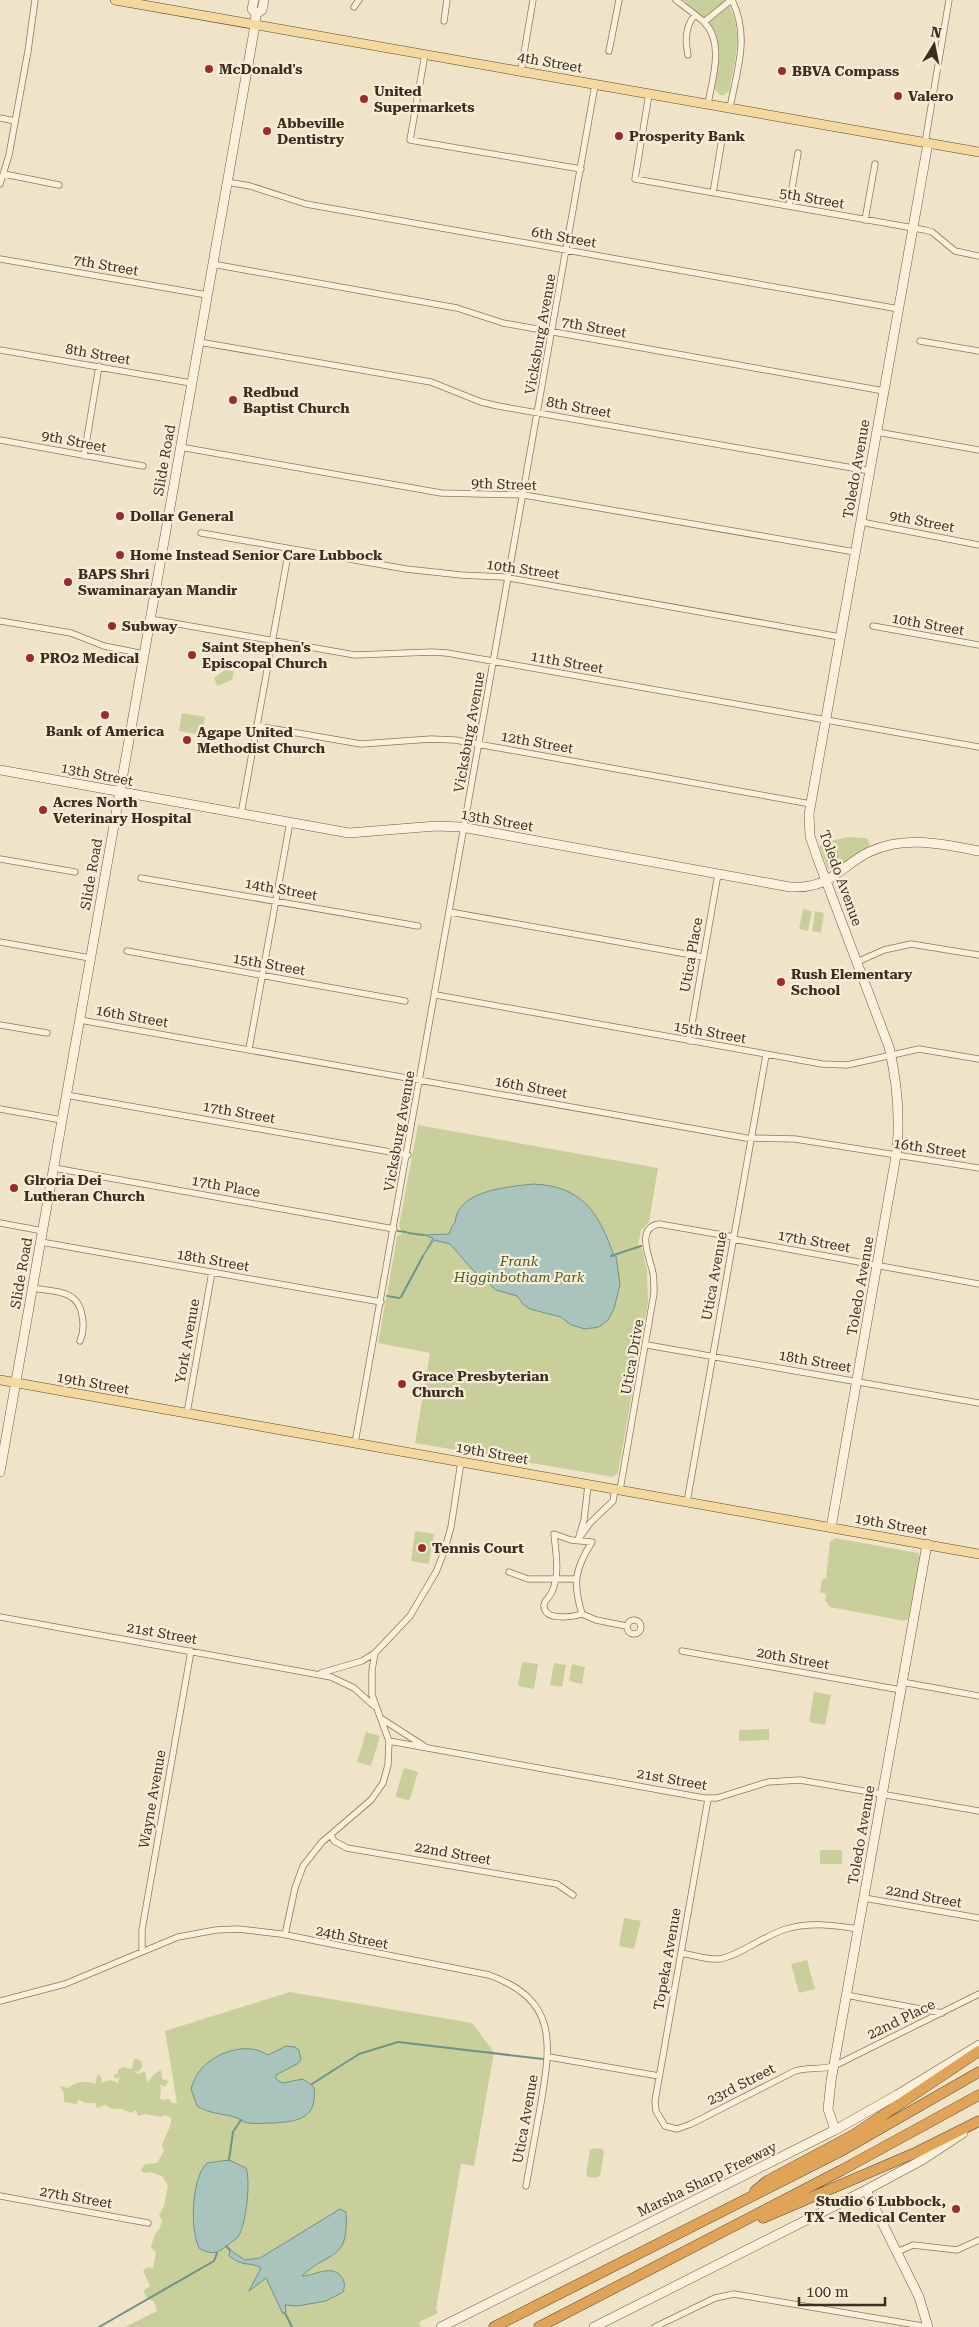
<svg xmlns="http://www.w3.org/2000/svg" width="979" height="2327" font-family="'Roboto Serif',serif">
  <style>
    .green { fill: #c9cf9b }
    .water { fill: #a9c4bc; stroke: #6f938a }
    .lines { fill: none; stroke-linecap: round; stroke-linejoin: round }
    .stream { stroke: #6f938a; stroke-width: 2 }
    .street-casing { stroke: #8d765c; stroke-width: 7 }
    .secondary-casing { stroke: #6f573f; stroke-width: 10 }
    .primary-casing { stroke: #5b4430; stroke-width: 10 }
    .highway-casing { stroke: #5b4430; stroke-width: 11 }
    .street { stroke: #faf1dc; stroke-width: 5.5 }
    .secondary { stroke: #faf1dc; stroke-width: 9 }
    .primary { stroke: #f3d9a0; stroke-width: 9 }
    .highway { stroke: #e0a458; stroke-width: 10 }
    .poi-dot { fill: #9e2a2b; stroke: #f7eed8; stroke-width: 2 }
    .labels { text-anchor: middle; dominant-baseline: central; stroke-width: 4.5; stroke-linejoin: round; paint-order: stroke }
    .street-label { font-size: 14px; fill: #3d2e20; stroke: #f7eed8 }
    .poi-label { font-size: 14px; font-weight: bold; fill: #3d2e20; stroke: #f7eed8; text-anchor: start }
    .park-label { font-size: 14px; font-style: italic; fill: #4d5a26; stroke: #f7eed8 }
  </style>
  <rect width="100%" height="100%" fill="#f0e4c8"/>
  <!-- green -->
  <path class="green" d="M683,0H726C745,30 735,58 729,91L724,95H720L715,89C722,43 720,31 683,0Z
    M225,670L234,671L232,680L217,686L214,678Z
    M182,713L205,717L202,735L179,731Z
    M848,837L867,838L870,845C863,853 838,872 828,869L819,846L829,841Z
    M803,909L812,911L808,931L799,929Z
    M815,911L824,913L821,933L812,931Z
    M418,1125L658,1168L649,1222L641,1230L638,1246L642,1248L647,1271L648,1302L618,1473L613,1477L415,1443L430,1353L378,1343L386,1298L391,1297L387,1295L397,1236L403,1233L399,1226Z
    M415,1531L434,1534L429,1564L411,1561Z
    M835,1538L918,1553L920,1558L908,1619L904,1621L830,1607L825,1600L826,1594L820,1592L822,1580L826,1578L830,1542Z
    M522,1662L538,1664L534,1689L518,1686Z
    M554,1663L566,1665L562,1687L550,1685Z
    M572,1664L585,1667L582,1684L569,1681Z
    M814,1692L831,1695L825,1725L809,1722Z
    M769,1729V1740L739,1741V1730Z
    M366,1732L380,1736L371,1766L357,1762Z
    M405,1768L418,1772L410,1799L408,1800L396,1797V1795L403,1770Z
    M820,1850H842V1864H820Z
    M624,1918L641,1921L634,1949L619,1946Z
    M807,1960L815,1989L799,1993L791,1964Z
    M290,1992L472,2023L494,2052L474,2166L461,2164L436,2309L438,2313L419,2322L421,2327H125L157,2311L154,2302C150,2299 144,2298 144,2290L150,2286L143,2271L147,2267L153,2268L156,2252L151,2248C152,2242 155,2232 160,2228L162,2220L159,2215L164,2206L168,2186L162,2176L150,2172L144,2173L141,2170L145,2164L157,2163L164,2151L162,2145C165,2137 172,2125 171,2118L165,2115L162,2117L145,2114L138,2116L136,2110L131,2113L121,2109H112L105,2105L97,2108L95,2103H85L79,2100L76,2104L64,2102V2093L60,2086L68,2088C76,2081 86,2080 95,2084L98,2074L102,2078L101,2083L110,2080L118,2083L120,2077L116,2079L113,2075L118,2074V2070L123,2067L132,2069L134,2059H138L142,2062V2067L138,2072L134,2071L138,2074L145,2071L147,2083L154,2074L161,2070L162,2079L169,2081L165,2087L158,2084L161,2087L160,2098L162,2100L169,2099L172,2103H177L165,2031Z
    M594,2148L603,2149L604,2153L600,2176L595,2178L588,2177L586,2174L590,2150Z"/>
  <!-- water -->
  <path class="water" d="M533,1184C581,1186 598,1211 613,1253L611,1256H616L620,1284L614,1309L608,1320L599,1327L585,1329L571,1325L561,1317L530,1309L523,1304L517,1296L496,1290L472,1269L450,1244L434,1240L423,1256L433,1238L423,1235L449,1234L452,1226L455,1223C457,1190 508,1187 533,1184Z
    M286,2046L295,2047L299,2050L301,2060L297,2064L276,2075V2079L282,2083L303,2079L314,2087C318,2119 297,2122 272,2123C264,2123 256,2124 248,2123C243,2122 239,2118 234,2117C221,2113 210,2114 197,2106L191,2089C193,2083 195,2077 199,2072C213,2052 248,2041 268,2055Z
    M229,2160L246,2168C251,2180 246,2226 238,2237C236,2239 232,2242 229,2244C218,2253 213,2256 199,2248C190,2229 191,2179 207,2163Z
    M340,2209L346,2212C349,2263 330,2249 302,2276C314,2276 330,2264 341,2276C345,2281 345,2286 343,2292L326,2301L297,2306L285,2305L286,2312L283,2314L266,2278L249,2291L261,2268C250,2261 244,2268 229,2256L230,2250L245,2260L260,2258Z"/>
  <g class="lines">
    <!-- stream -->
    <path class="stream" d="M398,1231L406,1232
      M408,1233L423,1235
      M611,1256L641,1246
      M387,1296L399,1298
      M401,1297L423,1256
      M312,2084L359,2054L398,2042L543,2059
      M229,2160L233,2132L241,2120
      M226,2246L230,2250
      M285,2313L292,2327
      M99,2327L214,2261L217,2253"/>
    <defs>
      <path id="street" d="M676,0C685,7 695,14 704,22C725,43 712,80 708,104
        M354,7L359,0
        M444,21L447,0
        M704,22L731,0
        M609,51L619,0
        M425,54L410,140L581,169
        M688,55C685,41 685,26 695,15
        M521,71L533,0
        M649,94L635,179L925,230L932,232L955,251L979,256
        M730,108C737,69 750,37 732,0
        M0,118L15,121
        M925,143L949,0
        M4,174L59,185
        M227,182L250,186L306,204L899,309
        M0,184L9,155L28,51L35,0
        M713,193L722,139
        M789,206L798,153
        M865,220L875,164
        M0,259L207,295
        M212,264L457,308L503,323L884,391
        M920,341L979,351
        M199,342L431,382L481,402L498,406L870,471
        M0,350L191,383
        M877,432L979,450
        M0,440L143,466
        M180,447L441,493L524,495L855,552
        M84,456L99,366
        M861,522L979,545
        M201,533L406,569L461,575L504,577L840,637
        M150,619L355,655L432,652L447,653L979,747
        M0,621L71,633L104,646L144,654
        M873,626L979,645
        M257,726L361,744L431,739L455,740L811,804
        M241,814L289,549
        M0,859L75,872
        M141,878L418,926
        M450,912L703,957
        M0,942L90,958
        M127,951L405,1001
        M857,962L884,950L911,944L979,955
        M436,995L822,1064L847,1065L919,1049L979,1059
        M80,1020L746,1138L795,1139L979,1168
        M0,1025L47,1033
        M689,1041L718,874
        M249,1049L290,822
        M66,1095L408,1155
        M0,1109L62,1120
        M54,1168L394,1229
        M0,1223L43,1231
        M733,1239L979,1284
        M41,1242L381,1302
        M32,1288C54,1292 78,1289 82,1315C84,1325 84,1332 80,1341
        M647,1345L979,1403
        M187,1413L212,1272
        M355,1443L595,85
        M588,1485L584,1520L578,1540L590,1523L613,1501L615,1489
        M620,1490L654,1293C654,1286 654,1279 653,1273C650,1258 635,1228 659,1224L734,1237
        M687,1502L766,1055
        M509,1572L528,1579H576
        M582,1614C573,1617 549,1620 545,1610C541,1603 549,1598 552,1592C560,1573 556,1554 554,1534L571,1540L592,1542C574,1570 573,1584 582,1614L596,1620L626,1626
        M0,1617L331,1677L354,1688L374,1706
        M627 1627a7 7 0 1 1 14 0a7 7 0 1 1-14 0Z
        M682,1651L901,1690
        M321,1673L362,1661L375,1653
        M902,1682L979,1696
        M382,1719L424,1746
        M389,1741L704,1798H717L768,1782L800,1780L979,1811
        M708,1799L655,2101L656,2111L665,2126L677,2129L691,2124L795,2071C808,2067 821,2070 834,2066L979,1994
        M331,1835L334,1841L347,1848L557,1884L573,1895
        M864,1898L979,1918
        M285,1935L295,1888L303,1866L322,1842L371,1800L383,1783L388,1765L389,1741L372,1695V1670L375,1653L410,1616L436,1572L444,1552L451,1527L461,1462
        M142,1951V1930L191,1651
        M681,1953C693,1955 707,1960 719,1959C737,1957 765,1935 786,1929C810,1922 834,1925 858,1929
        M846,1995L942,2013
        M0,2001L65,1984L178,1937L216,1930L238,1929L281,1934L489,1975C558,2000 551,2043 541,2103C536,2131 531,2159 526,2186
        M549,2057L659,2076
        M0,2196L148,2223
        M897,2252L913,2245L957,2250L979,2240
        M655,2327L715,2298L734,2294L928,2327"/>
      <path id="secondary" d="M256,14L262,10L264,0
        M0,770L349,833L436,826L461,827L790,887C831,889 839,867 869,852C905,835 942,844 979,851
        M0,1472L255,25L256,14L252,9L254,0
        M831,1528L897,1150C900,1115 897,1081 889,1047L817,857L810,836L809,814L928,143
        M835,2130L828,2109L831,2081L927,1544
        M866,2190L919,2297L928,2327
        M441,2327L835,2130L897,2095L979,2045
        M594,2327L866,2190L922,2160L963,2133"/>
      <path id="primary" d="M115,0L979,152
        M0,1380L979,1554"/>
      <path id="highway" d="M755,2191L767,2181L855,2134L979,2051
        M763,2218L917,2152L979,2121
        M494,2327L843,2150L979,2072
        M539,2327L842,2170L979,2095"/>
    </defs>
    <!-- street casing -->
    <use href="#street" class="street-casing"/>
    <!-- secondary casing -->
    <use href="#secondary" class="secondary-casing"/>
    <!-- primary casing -->
    <use href="#primary" class="primary-casing"/>
    <!-- highway casing -->
    <use href="#highway" class="highway-casing"/>
    <!-- street -->
    <use href="#street" class="street"/>
    <!-- secondary -->
    <use href="#secondary" class="secondary"/>
    <!-- primary -->
    <use href="#primary" class="primary"/>
    <!-- highway -->
    <use href="#highway" class="highway"/>
  </g>
  <!-- markers -->
  <g class="poi-dot">
    <circle cx="209" cy="69" r="5"/>
    <circle cx="782" cy="71" r="5"/>
    <circle cx="898" cy="96" r="5"/>
    <circle cx="364" cy="99" r="5"/>
    <circle cx="267" cy="131" r="5"/>
    <circle cx="619" cy="136" r="5"/>
    <circle cx="233" cy="400" r="5"/>
    <circle cx="120" cy="516" r="5"/>
    <circle cx="120" cy="555" r="5"/>
    <circle cx="68" cy="582" r="5"/>
    <circle cx="112" cy="626" r="5"/>
    <circle cx="192" cy="655" r="5"/>
    <circle cx="30" cy="658" r="5"/>
    <circle cx="105" cy="715" r="5"/>
    <circle cx="187" cy="740" r="5"/>
    <circle cx="43" cy="810" r="5"/>
    <circle cx="781" cy="982" r="5"/>
    <circle cx="14" cy="1188" r="5"/>
    <circle cx="402" cy="1384" r="5"/>
    <circle cx="422" cy="1548" r="5"/>
    <circle cx="956" cy="2209" r="5"/>
  </g>
  <g class="labels">
    <!-- street labels -->
    <g class="street-label">
      <text transform="translate(550 62) rotate(10)">4th Street</text>
      <text transform="translate(812 198) rotate(10)">5th Street</text>
      <text transform="translate(564 237) rotate(10)">6th Street</text>
      <text transform="translate(106 265) rotate(10)">7th Street</text>
      <text transform="translate(594 327) rotate(10)">7th Street</text>
      <text transform="translate(540 334) rotate(-80)">Vicksburg Avenue</text>
      <text transform="translate(98 354) rotate(10)">8th Street</text>
      <text transform="translate(579 407) rotate(10)">8th Street</text>
      <text transform="translate(74 441) rotate(11)">9th Street</text>
      <text transform="translate(164 460) rotate(-80)">Slide Road</text>
      <text transform="translate(856 469) rotate(-80)">Toledo Avenue</text>
      <text transform="translate(504 484) rotate(2)">9th Street</text>
      <text transform="translate(922 521) rotate(11)">9th Street</text>
      <text transform="translate(523 569) rotate(8)">10th Street</text>
      <text transform="translate(928 624) rotate(10)">10th Street</text>
      <text transform="translate(567 662) rotate(10)">11th Street</text>
      <text transform="translate(469 732) rotate(-80)">Vicksburg Avenue</text>
      <text transform="translate(537 742) rotate(10)">12th Street</text>
      <text transform="translate(97 774) rotate(11)">13th Street</text>
      <text transform="translate(497 820) rotate(10)">13th Street</text>
      <text transform="translate(91 874) rotate(-80)">Slide Road</text>
      <text transform="translate(841 878) rotate(70)">Toledo Avenue</text>
      <text transform="translate(281 889) rotate(10)">14th Street</text>
      <text transform="translate(691 955) rotate(-80)">Utica Place</text>
      <text transform="translate(269 964) rotate(10)">15th Street</text>
      <text transform="translate(132 1016) rotate(10)">16th Street</text>
      <text transform="translate(710 1032) rotate(10)">15th Street</text>
      <text transform="translate(531 1087) rotate(10)">16th Street</text>
      <text transform="translate(239 1112) rotate(10)">17th Street</text>
      <text transform="translate(399 1131) rotate(-80)">Vicksburg Avenue</text>
      <text transform="translate(930 1148) rotate(8)">16th Street</text>
      <text transform="translate(226 1186) rotate(10)">17th Place</text>
      <text transform="translate(814 1241) rotate(10)">17th Street</text>
      <text transform="translate(213 1260) rotate(10)">18th Street</text>
      <text transform="translate(21 1273) rotate(-80)">Slide Road</text>
      <text transform="translate(714 1276) rotate(-80)">Utica Avenue</text>
      <text transform="translate(860 1286) rotate(-80)">Toledo Avenue</text>
      <text transform="translate(187 1341) rotate(-80)">York Avenue</text>
      <text transform="translate(632 1357) rotate(-80)">Utica Drive</text>
      <text transform="translate(815 1361) rotate(10)">18th Street</text>
      <text transform="translate(93 1383) rotate(10)">19th Street</text>
      <text transform="translate(492 1453) rotate(10)">19th Street</text>
      <text transform="translate(891 1524) rotate(10)">19th Street</text>
      <text transform="translate(162 1633) rotate(10)">21st Street</text>
      <text transform="translate(793 1658) rotate(10)">20th Street</text>
      <text transform="translate(672 1779) rotate(10)">21st Street</text>
      <text transform="translate(152 1799) rotate(-80)">Wayne Avenue</text>
      <text transform="translate(861 1835) rotate(-80)">Toledo Avenue</text>
      <text transform="translate(453 1853) rotate(10)">22nd Street</text>
      <text transform="translate(924 1896) rotate(10)">22nd Street</text>
      <text transform="translate(352 1937) rotate(11)">24th Street</text>
      <text transform="translate(667 1959) rotate(-80)">Topeka Avenue</text>
      <text transform="translate(901 2019) rotate(-26)">22nd Place</text>
      <text transform="translate(741 2084) rotate(-27)">23rd Street</text>
      <text transform="translate(525 2119) rotate(-80)">Utica Avenue</text>
      <text transform="translate(707 2179) rotate(-26)">Marsha Sharp Freeway</text>
      <text transform="translate(76 2197) rotate(10)">27th Street</text>
    </g>
    <!-- poi labels -->
    <g class="poi-label">
      <text x="219" y="69">McDonald's</text>
      <text x="792" y="71">BBVA Compass</text>
      <text x="374" y="91">United<tspan x="374" dy="16">Supermarkets</tspan></text>
      <text x="908" y="96">Valero</text>
      <text x="277" y="123">Abbeville<tspan x="277" dy="16">Dentistry</tspan></text>
      <text x="629" y="136">Prosperity Bank</text>
      <text x="243" y="392">Redbud<tspan x="243" dy="16">Baptist Church</tspan></text>
      <text x="130" y="516">Dollar General</text>
      <text x="130" y="555">Home Instead Senior Care Lubbock</text>
      <text x="78" y="574">BAPS Shri<tspan x="78" dy="16">Swaminarayan Mandir</tspan></text>
      <text x="122" y="626">Subway</text>
      <text x="202" y="647">Saint Stephen's<tspan x="202" dy="16">Episcopal Church</tspan></text>
      <text x="40" y="658">PRO2 Medical</text>
      <text x="105" y="731" text-anchor="middle">Bank of America</text>
      <text x="197" y="732">Agape United<tspan x="197" dy="16">Methodist Church</tspan></text>
      <text x="53" y="802">Acres North<tspan x="53" dy="16">Veterinary Hospital</tspan></text>
      <text x="791" y="974">Rush Elementary<tspan x="791" dy="16">School</tspan></text>
      <text x="24" y="1180">Glroria Dei<tspan x="24" dy="16">Lutheran Church</tspan></text>
      <text x="412" y="1376">Grace Presbyterian<tspan x="412" dy="16">Church</tspan></text>
      <text x="432" y="1548">Tennis Court</text>
      <text x="946" y="2201" text-anchor="end">Studio 6 Lubbock,<tspan x="946" dy="16">TX - Medical Center</tspan></text>
    </g>
    <!-- park labels -->
    <g class="park-label">
      <text x="519" y="1261">Frank<tspan x="519" dy="16">Higginbotham Park</tspan></text>
    </g>
  </g>
  <!-- north arrow -->
  <g transform="translate(934 45) rotate(10)" stroke="#f7eed8" stroke-width="4" paint-order="stroke">
  <path d="M0-4L9 19L0 12L-9 19Z" fill="#3d2e20"/>
  <text y="-8" font-size="14" font-weight="bold" text-anchor="middle" fill="#3d2e20">N</text>
  </g>
  <!-- scale -->
  <path d="M799 2297v8h86v-8" fill="none" stroke="#3d2e20" stroke-width="2.5"/>
  <text x="806" y="2297" font-size="15" fill="#3d2e20" stroke="#f7eed8" stroke-width="4" paint-order="stroke">100 m</text>
</svg>
